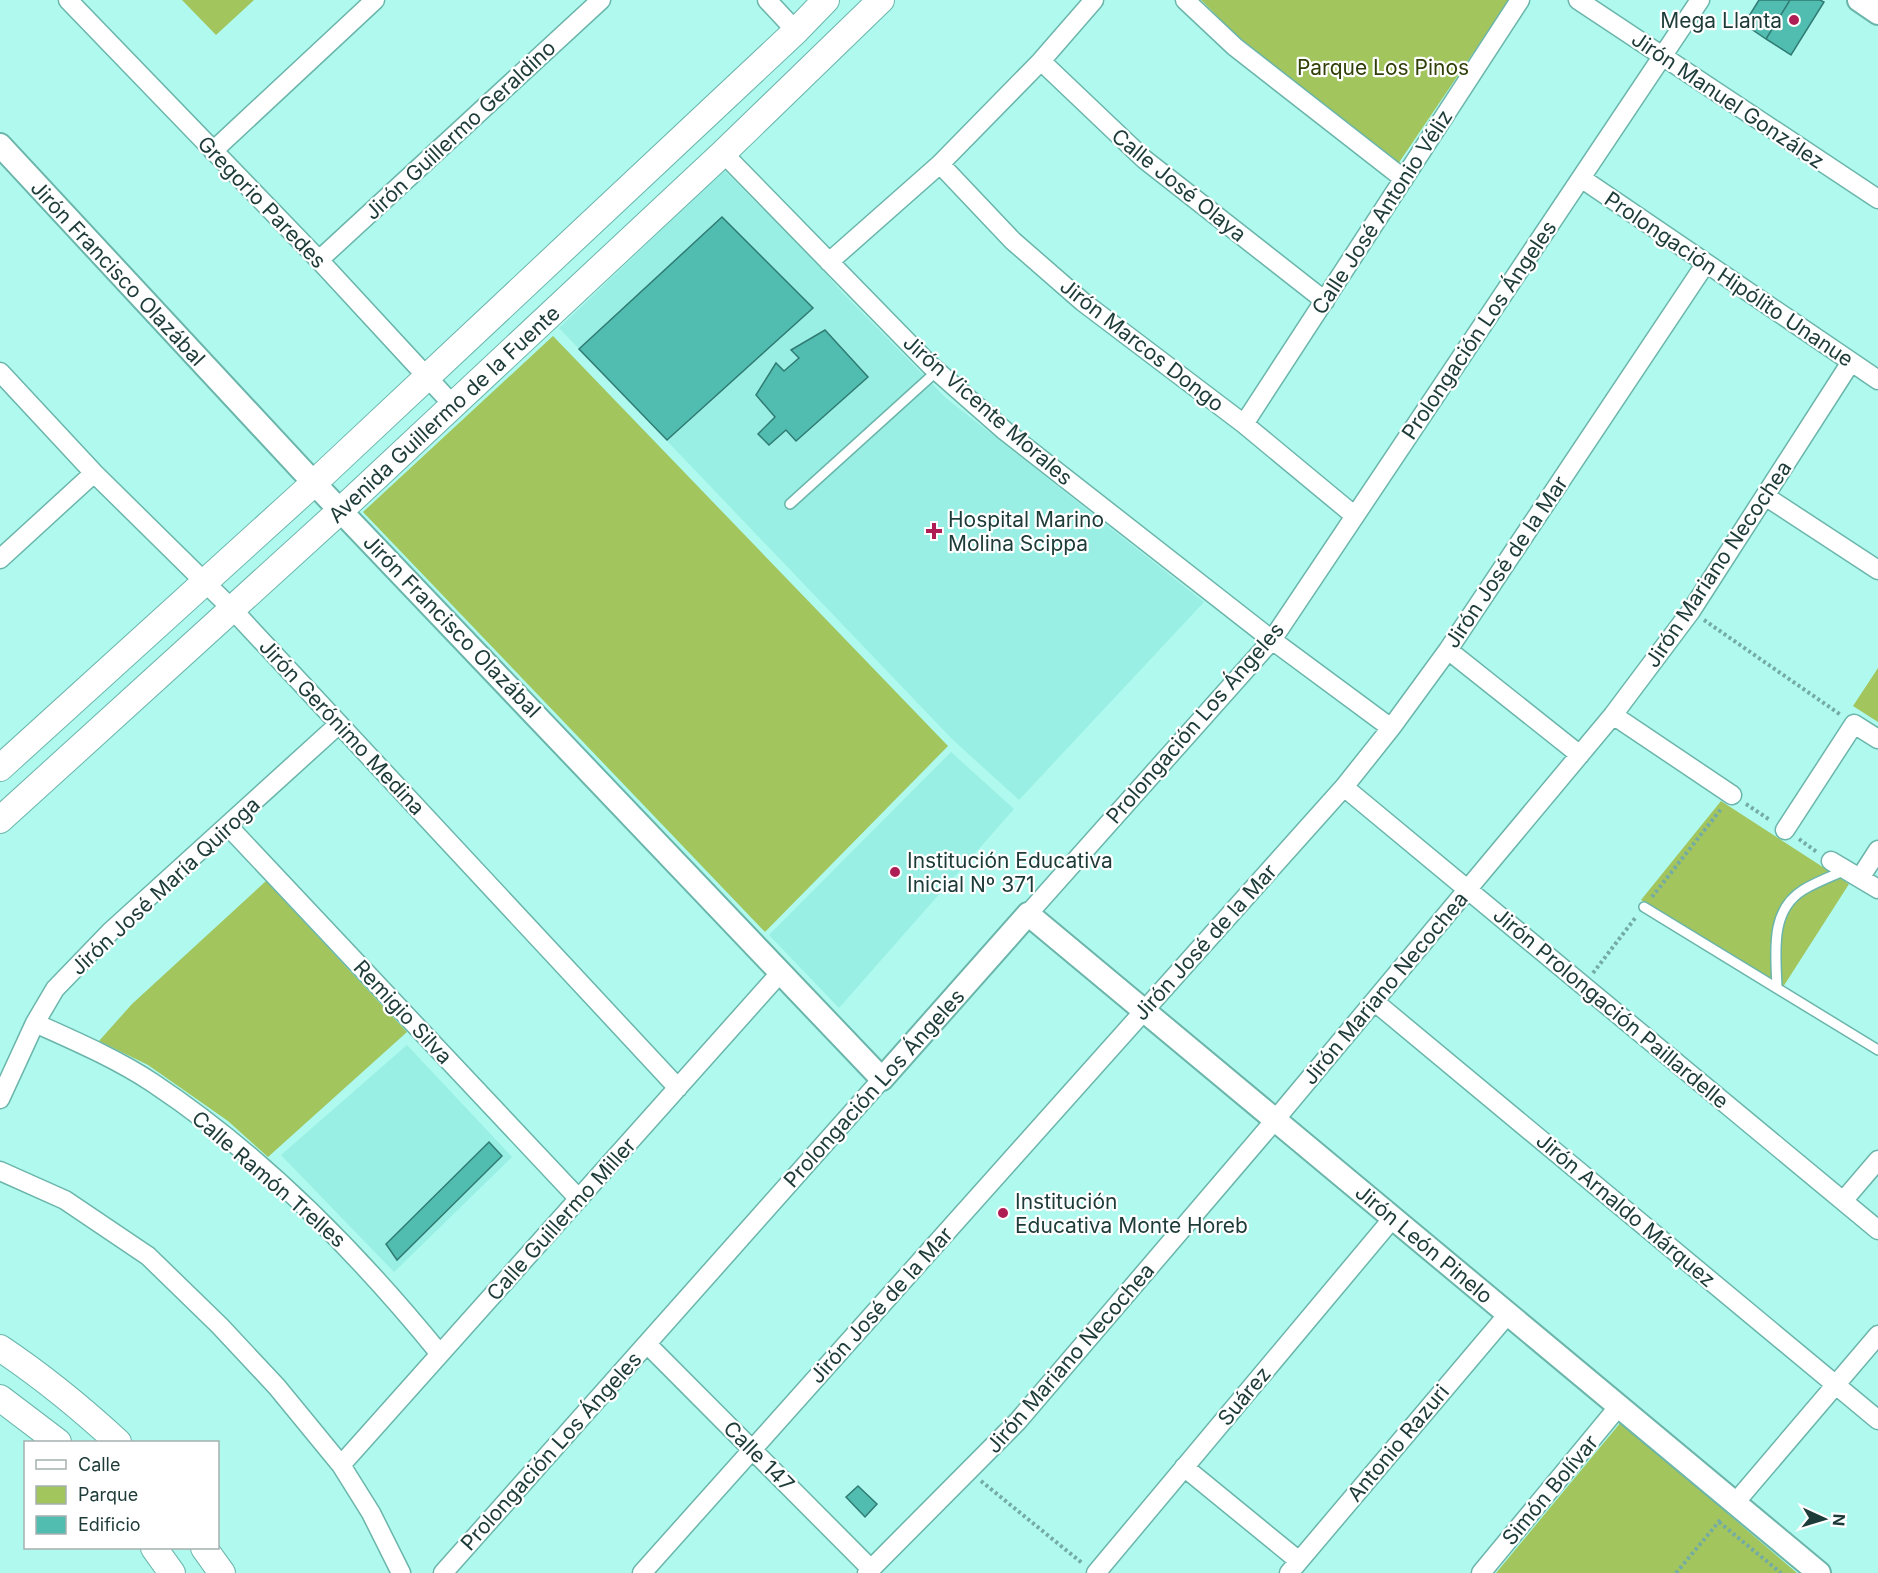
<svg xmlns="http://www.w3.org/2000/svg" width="1878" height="1573" font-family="Inter,sans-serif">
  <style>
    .built { fill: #99efe3 }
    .green { fill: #a2c55d }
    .building { fill: #51bdb1; stroke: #307b73; stroke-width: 1.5 }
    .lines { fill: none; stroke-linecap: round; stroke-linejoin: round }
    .service-casing { stroke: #6bb5ab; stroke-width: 12 }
    .minor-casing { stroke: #6bb5ab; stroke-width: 21 }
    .tertiary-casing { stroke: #6bb5ab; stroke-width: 26 }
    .secondary-casing { stroke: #6bb5ab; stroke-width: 28 }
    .path { stroke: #74aca5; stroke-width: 4; stroke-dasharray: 3 3; stroke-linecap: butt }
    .service { stroke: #fff; stroke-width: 9 }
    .minor { stroke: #fff; stroke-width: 18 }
    .tertiary { stroke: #fff; stroke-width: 22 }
    .secondary { stroke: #fff; stroke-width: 26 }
    .poi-dot { fill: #ae1e54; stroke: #fff; stroke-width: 2 }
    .labels { text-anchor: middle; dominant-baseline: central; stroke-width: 4.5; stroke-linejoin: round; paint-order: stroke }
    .poi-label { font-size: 21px; fill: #1d3b38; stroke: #fff; text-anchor: start }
    .park-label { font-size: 21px; fill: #304009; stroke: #fff }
    .street-label { font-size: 21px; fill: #1d3b38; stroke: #fff }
  </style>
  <rect width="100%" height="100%" fill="#aff9ef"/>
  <!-- built -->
  <path class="built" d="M724,170L820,267L842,292L946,398L1204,602L1019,800L952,739L559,328Z
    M951,752L1014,809L839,1008L769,935Z
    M407,1045L512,1157L394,1272L281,1155Z"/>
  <!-- green -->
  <path class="green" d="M182,0H254L216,35Z
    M1201,0H1509L1398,164L1238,37Z
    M553,336L948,746L765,932L363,512Z
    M1878,668V722L1853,706Z
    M1721,801L1849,884L1783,987L1641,900Z
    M266,881L407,1032L268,1157L228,1121L148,1065L99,1041L132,1004Z
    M1621,1422L1797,1573H1496Z"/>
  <!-- building -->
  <path class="building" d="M1759,0H1790L1766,39L1744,24Z
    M1790,0H1820L1824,2L1791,55L1766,39Z
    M722,217L813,308L667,440L579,349Z
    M825,330L868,377L796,441L786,430L769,445L758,434L775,417L756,395L776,363L784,371L799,358L791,350Z
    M489,1142L502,1156L397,1260L386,1244Z
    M858,1486L877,1504L865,1517L846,1497Z"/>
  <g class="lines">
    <defs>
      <path id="service" d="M790,504L937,371
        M1644,907L1878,1050
        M1777,988C1776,954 1769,911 1803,890C1816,882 1832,876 1846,870"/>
      <path id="minor" d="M68,0L319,260L453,405
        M767,0L796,31
        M1185,0L1235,47L1404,179
        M1578,0L1878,199
        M1041,61L1144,159L1325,301
        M213,151L375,0
        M723,153L930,365L1005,431L1272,640L1391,728
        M940,164L1013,241L1083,302L1244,424L1355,516
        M1581,178L1878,380
        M319,260L601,0
        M829,262L940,164L1041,61L1094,0
        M0,372L94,473L232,609L678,1088
        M1244,424L1520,0
        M1765,496L1878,570
        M0,559L94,473
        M1448,650L1580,755
        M1613,715L1732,795
        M1344,787L1878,1230
        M228,826L579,1199
        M1785,830L1854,724L1878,739
        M1831,861L1878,889
        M1860,878L1878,850
        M1028,914L1272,640L1700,0
        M1375,1002L1878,1420
        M35,1023C75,1041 117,1059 153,1083C263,1156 357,1252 440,1354
        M0,1099L35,1023L55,989L110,932L339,724
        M0,1171L65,1200L148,1256L220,1326L277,1387L341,1465L371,1513L401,1573
        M1843,1201L1878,1160
        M647,1344L871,1569
        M341,1465L781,972
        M1184,1467L1299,1561
        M1735,1503L1878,1335
        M443,1573L882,1079
        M642,1573L1344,787L1391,728L1448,650L1706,263
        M867,1573L1018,1421L1275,1120L1613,715L1691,611L1851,362
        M1096,1573L1393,1218
        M1289,1573L1508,1314
        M1481,1573L1619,1406"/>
      <path id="tertiary" d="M1859,0L1878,13
        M0,145L314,483L882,1079L1028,914L1819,1573"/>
      <path id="secondary" d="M0,768L314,483L796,31L826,0
        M0,820L341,510L723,153L881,0
        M0,1348C42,1376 81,1408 118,1442
        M0,1398L58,1442
        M154,1548L172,1573
        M204,1548L222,1573"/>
    </defs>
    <!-- service casing -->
    <use href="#service" class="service-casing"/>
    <!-- minor casing -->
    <use href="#minor" class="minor-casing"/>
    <!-- tertiary casing -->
    <use href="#tertiary" class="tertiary-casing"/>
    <!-- secondary casing -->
    <use href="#secondary" class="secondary-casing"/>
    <!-- path -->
    <path class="path" d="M1704,620L1841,715
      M1746,804L1770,820
      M1799,839L1817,852
      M1652,897L1721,809
      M1593,973L1636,917
      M981,1481L1082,1563
      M1719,1522L1781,1573
      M1676,1573L1722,1518"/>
    <!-- service -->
    <use href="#service" class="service"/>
    <!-- minor -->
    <use href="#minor" class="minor"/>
    <!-- tertiary -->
    <use href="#tertiary" class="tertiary"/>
    <!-- secondary -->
    <use href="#secondary" class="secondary"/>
  </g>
  <!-- markers -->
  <g class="poi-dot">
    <circle cx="1794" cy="20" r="6"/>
    <path d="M931 522h6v6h6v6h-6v6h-6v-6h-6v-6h6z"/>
    <circle cx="895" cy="872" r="6"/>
    <circle cx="1003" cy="1213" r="6"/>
  </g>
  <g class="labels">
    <!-- poi labels -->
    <g class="poi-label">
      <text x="1782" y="20" text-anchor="end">Mega Llanta</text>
      <text x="948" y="519">Hospital Marino<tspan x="948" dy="24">Molina Scippa</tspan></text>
      <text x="907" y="860">Institución Educativa<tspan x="907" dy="24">Inicial Nº 371</tspan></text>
      <text x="1015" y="1201">Institución<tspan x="1015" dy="24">Educativa Monte Horeb</tspan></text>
    </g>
    <!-- park labels -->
    <g class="park-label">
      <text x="1383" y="67">Parque Los Pinos</text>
    </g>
    <!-- street labels -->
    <g class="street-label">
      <text transform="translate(1728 100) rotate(34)">Jirón Manuel González</text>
      <text transform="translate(460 130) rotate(-43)">Jirón Guillermo Geraldino</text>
      <text transform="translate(1179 185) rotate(39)">Calle José Olaya</text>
      <text transform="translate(262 202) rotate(46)">Gregorio Paredes</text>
      <text transform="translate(1382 212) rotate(-57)">Calle José Antonio Véliz</text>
      <text transform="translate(118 273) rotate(47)">Jirón Francisco Olazábal</text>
      <text transform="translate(1729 279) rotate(34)">Prolongación Hipólito Unanue</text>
      <text transform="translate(1479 330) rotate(-56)">Prolongación Los Ángeles</text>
      <text transform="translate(1142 345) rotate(38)">Jirón Marcos Dongo</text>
      <text transform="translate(988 410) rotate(41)">Jirón Vicente Morales</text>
      <text transform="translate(444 414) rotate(-43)">Avenida Guillermo de la Fuente</text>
      <text transform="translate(1506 562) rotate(-56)">Jirón José de la Mar</text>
      <text transform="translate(1718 564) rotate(-56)">Jirón Mariano Necochea</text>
      <text transform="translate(452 626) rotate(46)">Jirón Francisco Olazábal</text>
      <text transform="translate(1195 723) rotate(-49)">Prolongación Los Ángeles</text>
      <text transform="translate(342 727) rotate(47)">Jirón Gerónimo Medina</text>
      <text transform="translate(165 886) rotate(-43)">Jirón José María Quiroga</text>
      <text transform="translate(1205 942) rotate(-48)">Jirón José de la Mar</text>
      <text transform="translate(1385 988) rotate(-50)">Jirón Mariano Necochea</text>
      <text transform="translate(1611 1008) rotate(40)">Jirón Prolongación Paillardelle</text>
      <text transform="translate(403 1012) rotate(47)">Remigio Silva</text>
      <text transform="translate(874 1088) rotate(-48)">Prolongación Los Ángeles</text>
      <text transform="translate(269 1179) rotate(41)">Calle Ramón Trelles</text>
      <text transform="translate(1626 1210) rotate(40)">Jirón Arnaldo Márquez</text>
      <text transform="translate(561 1219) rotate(-48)">Calle Guillermo Miller</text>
      <text transform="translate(1424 1244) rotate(40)">Jirón León Pinelo</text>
      <text transform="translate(881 1305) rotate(-48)">Jirón José de la Mar</text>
      <text transform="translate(1070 1358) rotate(-49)">Jirón Mariano Necochea</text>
      <text transform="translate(1244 1396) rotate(-50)">Suárez</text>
      <text transform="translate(1398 1443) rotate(-50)">Antonio Razuri</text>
      <text transform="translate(551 1451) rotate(-48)">Prolongación Los Ángeles</text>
      <text transform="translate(759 1456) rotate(45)">Calle 147</text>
      <text transform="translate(1550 1490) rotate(-50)">Simón Bolívar</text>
    </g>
  </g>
  <!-- legend -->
  <rect x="24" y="1441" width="195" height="108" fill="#ffffff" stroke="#a5b1af" stroke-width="1.5"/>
  <rect x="36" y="1460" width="30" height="9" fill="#ffffff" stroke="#a5b1af" stroke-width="1.5"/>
  <text x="78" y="1471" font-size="18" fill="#1d3b38">Calle</text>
  <rect x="36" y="1486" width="30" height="18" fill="#a2c55d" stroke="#a5b1af" stroke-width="1.5"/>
  <text x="78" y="1501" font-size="18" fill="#1d3b38">Parque</text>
  <rect x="36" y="1516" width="30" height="18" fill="#51bdb1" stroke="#a5b1af" stroke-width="1.5"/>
  <text x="78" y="1531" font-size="18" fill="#1d3b38">Edificio</text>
  <!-- north arrow -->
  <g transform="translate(1824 1519) rotate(94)" stroke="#ffffff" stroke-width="4.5" paint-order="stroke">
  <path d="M0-4.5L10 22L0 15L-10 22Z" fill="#1d3b38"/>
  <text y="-9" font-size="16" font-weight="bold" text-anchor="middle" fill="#1d3b38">N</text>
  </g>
</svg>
